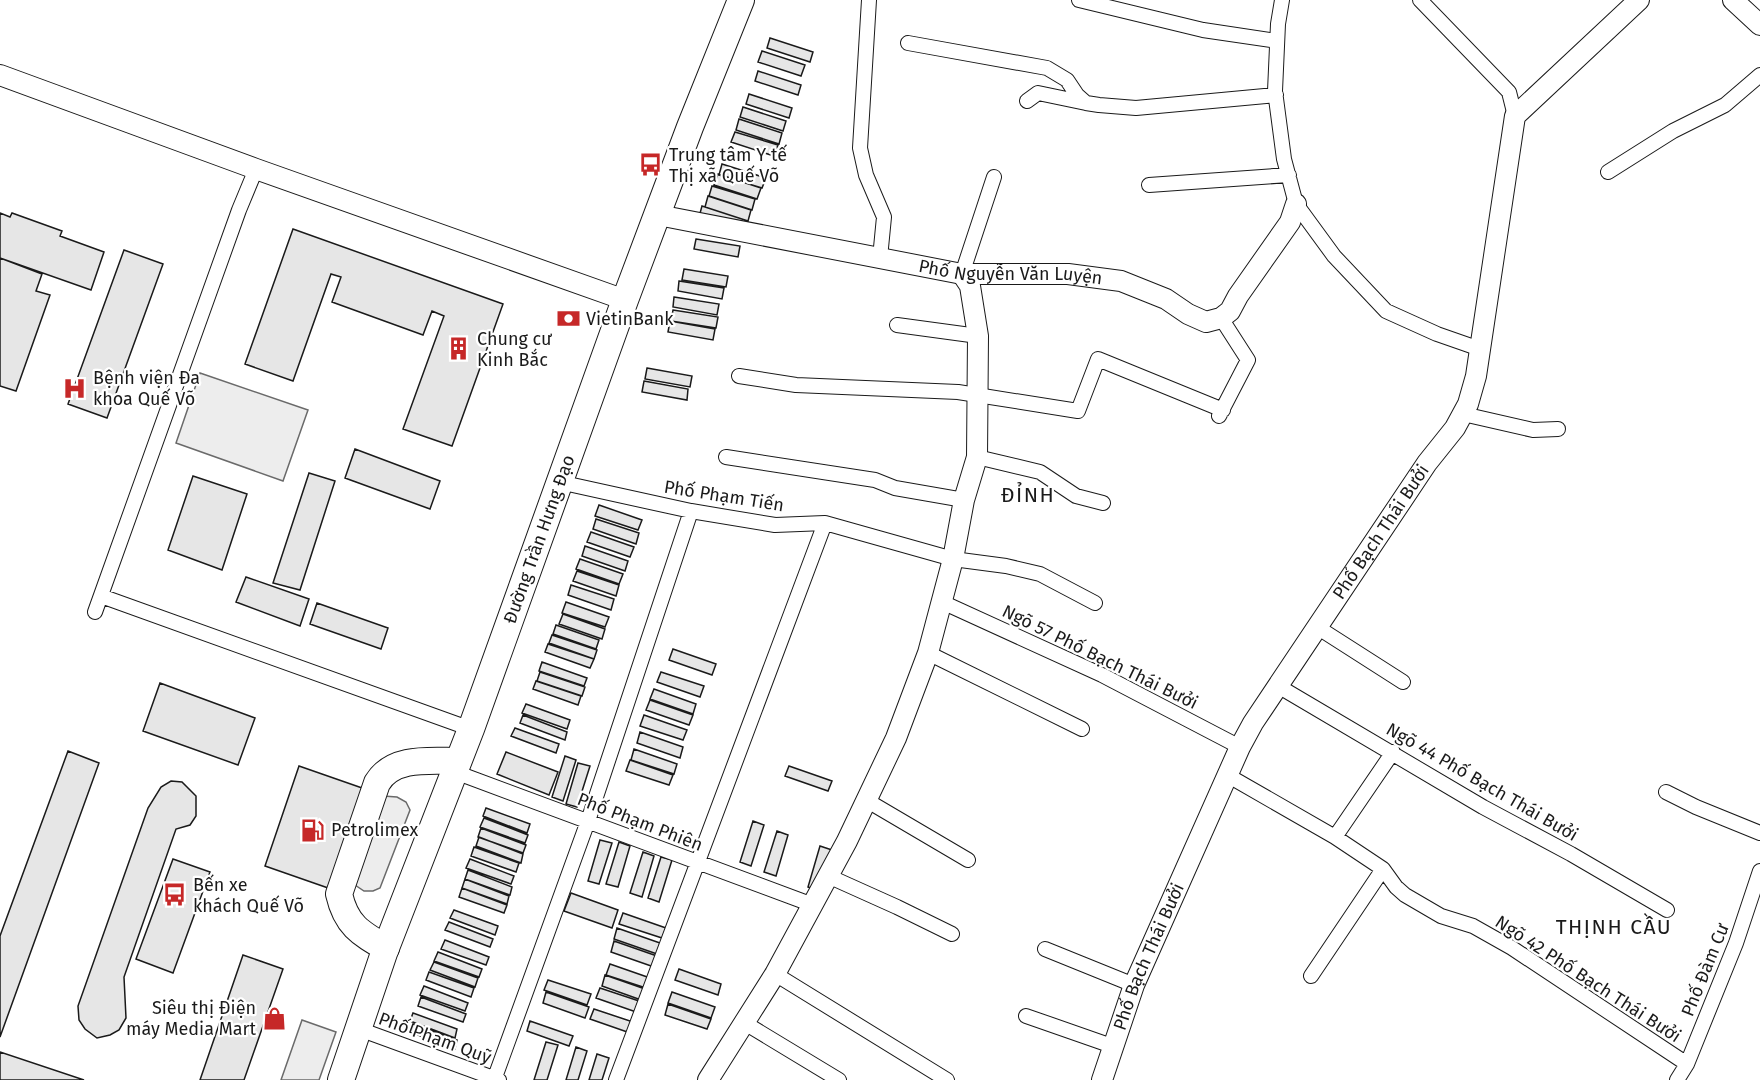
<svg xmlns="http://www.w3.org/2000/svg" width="1760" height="1080" font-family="'Fira Sans',sans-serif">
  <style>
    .built { fill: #ededed; stroke: #6a6a6a; stroke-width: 1.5 }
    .building { fill: #e6e6e6; stroke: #1a1a1a; stroke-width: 1.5 }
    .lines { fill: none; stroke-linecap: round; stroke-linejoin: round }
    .street-casing { stroke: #1a1a1a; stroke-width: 16 }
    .secondary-casing { stroke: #1a1a1a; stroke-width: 22 }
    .highway-casing { stroke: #1a1a1a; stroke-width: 28 }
    .street { stroke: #fff; stroke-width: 14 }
    .secondary { stroke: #fff; stroke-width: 20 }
    .highway { stroke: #fff; stroke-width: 26 }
    .labels { text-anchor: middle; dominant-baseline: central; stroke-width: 4.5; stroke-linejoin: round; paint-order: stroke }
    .poi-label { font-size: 18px; fill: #1a1a1a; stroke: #fff; text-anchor: start }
    .street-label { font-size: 18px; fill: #1a1a1a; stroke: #fff }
    .quarter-label { font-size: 21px; letter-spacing: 1.5px; fill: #1a1a1a; stroke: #fff }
  </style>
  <rect width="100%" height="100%" fill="#fff"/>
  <!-- built -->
  <path class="built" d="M200,373L308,410L283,481L176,443Z
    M383,796L397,797L406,802L410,810L380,888L373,891H364L355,885Z
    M302,1020L336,1032L319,1080H281Z"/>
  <!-- building -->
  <path class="building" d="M770,38L813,52L810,62L767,48Z
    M762,51L805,65L801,76L758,62Z
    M758,71L801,85L798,95L755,81Z
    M749,94L792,108L789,118L746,104Z
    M743,107L786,121L783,131L740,117Z
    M739,119L782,133L779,144L736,130Z
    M735,132L778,145L774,156L731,142Z
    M722,164L766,178L762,188L719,175Z
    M718,174L761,188L757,199L714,185Z
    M712,186L755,199L752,210L709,196Z
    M708,196L751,210L748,221L705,207Z
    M702,206L745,220L742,231L699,217Z
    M0,213L10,217L12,213L62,231L60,236L104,252L91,290L0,258Z
    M293,229L503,304L452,446L403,429L444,316L432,311L423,335L332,302L341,277L331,274L293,381L245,364Z
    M696,239L740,246L738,257L694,249Z
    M124,250L163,264L107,418L68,404Z
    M0,258L42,274L36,291L50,295L16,391L0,386Z
    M684,269L728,276L726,287L682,280Z
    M679,281L724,288L722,299L678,291Z
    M674,297L719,304L717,315L673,307Z
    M673,310L718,317L716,328L671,321Z
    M670,321L715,329L713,340L668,332Z
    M647,368L692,376L690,387L645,379Z
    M644,381L688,389L687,400L642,392Z
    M355,449L440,481L430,509L345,478Z
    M309,473L335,481L300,590L273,583Z
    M193,476L247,494L222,570L168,550Z
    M599,505L642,520L638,530L595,516Z
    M596,519L639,533L636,544L593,529Z
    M591,532L634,547L630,557L587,542Z
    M585,546L628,561L625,571L582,556Z
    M580,559L623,574L619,584L576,569Z
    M577,571L619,585L616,596L573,581Z
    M246,577L309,599L300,626L236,602Z
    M571,585L614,599L611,610L568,595Z
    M566,602L609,617L605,627L562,613Z
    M317,603L388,628L381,649L310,624Z
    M563,614L605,629L602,639L559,624Z
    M556,625L599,640L596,649L553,634Z
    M552,635L597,650L594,659L549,643Z
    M548,644L594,659L590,668L545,652Z
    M673,649L716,664L712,675L669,660Z
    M542,662L587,678L584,686L539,671Z
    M540,672L585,687L582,696L537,681Z
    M661,672L704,686L700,697L657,682Z
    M536,681L581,696L578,705L533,689Z
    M160,683L255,718L238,765L143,731Z
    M654,689L696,704L693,714L650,699Z
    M650,700L693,715L689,725L646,710Z
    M526,704L570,720L567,729L522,713Z
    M523,715L567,732L565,740L520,723Z
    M644,715L687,730L683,740L640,726Z
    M515,728L559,744L556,753L511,736Z
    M640,732L683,747L680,758L637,743Z
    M634,749L677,764L674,774L631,760Z
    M68,751L99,763L0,1037V936Z
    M506,752L558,772L549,795L497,774Z
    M565,756L576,760L563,801L552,797Z
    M630,760L673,775L669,785L626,771Z
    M578,763L590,766L577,807L566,804Z
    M299,766L365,789L331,889L265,866Z
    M789,766L832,781L828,791L785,776Z
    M171,781L182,782L196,796V816L190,825L176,829L124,977L126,1018L119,1030L110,1035L97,1038L85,1029L79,1020L78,1006L148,808L161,787Z
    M486,808L530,824L527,833L483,816Z
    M484,818L528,835L525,843L480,827Z
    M753,821L764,825L751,866L740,862Z
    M481,828L526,845L523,853L478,837Z
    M777,831L788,835L776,876L764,872Z
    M479,837L523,854L521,863L476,846Z
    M600,840L612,843L599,884L588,881Z
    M619,842L630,846L618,887L606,884Z
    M820,846L832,850L819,891L808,887Z
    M474,847L519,863L516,872L471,856Z
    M643,852L654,856L642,897L630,893Z
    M661,857L672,860L659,902L648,898Z
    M173,859L210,872L173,973L136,959Z
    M470,859L514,876L511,884L466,868Z
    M468,870L512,887L510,895L465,879Z
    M465,879L509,896L507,904L462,888Z
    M462,888L507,905L504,913L459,897Z
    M571,893L618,910L612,928L564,911Z
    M454,910L498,926L495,935L450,918Z
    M623,913L666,928L662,938L619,924Z
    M449,922L493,939L490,947L445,930Z
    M617,928L660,943L657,954L614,939Z
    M445,940L489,957L486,965L441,949Z
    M614,941L657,956L654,967L611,952Z
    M438,952L482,969L479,977L434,961Z
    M243,955L283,969L244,1080H200Z
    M434,962L478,978L475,987L430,970Z
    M610,964L653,979L649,989L606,975Z
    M679,969L721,984L718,995L675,980Z
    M429,972L474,988L471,997L426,980Z
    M605,975L648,990L644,1001L602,986Z
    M548,980L591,994L587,1005L544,990Z
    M424,986L468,1003L465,1011L420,995Z
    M600,988L642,1002L639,1013L596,998Z
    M546,992L589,1007L585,1018L543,1003Z
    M672,992L715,1007L711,1018L668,1003Z
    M421,997L466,1014L463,1022L418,1006Z
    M668,1004L711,1019L707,1029L665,1015Z
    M594,1009L636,1023L633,1034L590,1019Z
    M413,1013L457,1029L455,1038L410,1021Z
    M530,1021L573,1036L569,1046L527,1031Z
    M413,1024L457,1040L455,1049L410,1032Z
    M546,1042L558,1045L547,1080H534Z
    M576,1047L587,1051L578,1080H566Z
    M0,1052L84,1080H0Z
    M597,1054L609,1058L602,1080H589Z"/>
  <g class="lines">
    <defs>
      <path id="street" d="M869,0L860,148L866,175L884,217L880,258
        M1079,0L1203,30L1277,41
        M1282,0L1278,24L1275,91L1284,159L1296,204L1334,256L1386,311L1437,334L1480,349
        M1420,0L1509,92L1515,116
        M908,43L1047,68L1067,80L1077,95L1086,103L1099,105L1136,108L1276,95
        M1027,101L1038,93L1086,103
        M1608,172L1673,131L1725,105L1760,75
        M1149,185L1289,175
        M962,274L994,177
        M897,325L978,336
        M739,376L796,385L958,392L1078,411L1098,359L1223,410
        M1463,414L1533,430L1558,429
        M1219,416L1248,360L1221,318
        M726,457L875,480L895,488L964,500
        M977,457L1040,472L1076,496L1103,503
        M559,482L691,511L775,525L825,523L953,559L1006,566L1040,574L1095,603
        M101,596L471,729
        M942,602L1102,675L1240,747
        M95,612L239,210L256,169
        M1317,627L1403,682
        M928,653L1082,729
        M1278,686L1483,807L1571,854L1667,910
        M455,772L813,905
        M1227,775L1335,837L1383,869L1396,887L1405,895L1441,916L1473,926L1512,948L1687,1064
        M1666,792L1696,807L1760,833
        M866,800L968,860
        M1335,837L1393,752
        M828,876L897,907L952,934
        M1045,949L1134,985
        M775,974L947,1080
        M1311,976L1383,869
        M1026,1016L1112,1046
        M743,1022L839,1080
        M359,1029L499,1080
        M494,1080L588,821L691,511
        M616,1080L825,523
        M1677,1080L1687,1064L1736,943L1760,871"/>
      <g id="secondary">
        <path d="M1733,0L1760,25"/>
        <path d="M0,75L256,169L625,300"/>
        <path id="s1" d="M658,215L962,274H1068L1121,281L1166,299L1188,314L1206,322L1221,318L1230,311L1238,296L1290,222L1296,204"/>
        <path d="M708,1080L775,974L847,841L896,738L928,653L953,559L964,500L977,457L978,336L970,286L962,274"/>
        <path id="s2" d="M1102,1080L1134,985L1240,747L1253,723L1427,463L1455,428L1468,404L1476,376L1515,116L1639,0"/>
      </g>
      <g id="highway">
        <path d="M386,948C360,933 346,925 339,894L377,783C393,756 430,761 458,761"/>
        <path id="s3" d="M341,1080L384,953L471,729L625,300L690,127L741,0"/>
      </g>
    </defs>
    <!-- street casing -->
    <use href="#street" class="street-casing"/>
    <!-- secondary casing -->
    <use href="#secondary" class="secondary-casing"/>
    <!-- highway casing -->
    <use href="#highway" class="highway-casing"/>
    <!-- street -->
    <use href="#street" class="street"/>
    <!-- secondary -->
    <use href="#secondary" class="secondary"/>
    <!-- highway -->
    <use href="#highway" class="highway"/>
  </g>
  <!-- icons -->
  <defs>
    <symbol id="bus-bare" viewBox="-9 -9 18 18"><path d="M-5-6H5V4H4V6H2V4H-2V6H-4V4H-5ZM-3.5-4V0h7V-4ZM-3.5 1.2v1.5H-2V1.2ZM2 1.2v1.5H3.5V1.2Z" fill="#c62828" stroke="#fff" stroke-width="2.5" paint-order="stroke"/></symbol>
    <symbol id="bank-bare" viewBox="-9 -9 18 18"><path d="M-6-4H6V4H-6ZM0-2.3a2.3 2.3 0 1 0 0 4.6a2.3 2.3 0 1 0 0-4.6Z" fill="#c62828" stroke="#fff" stroke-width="2.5" paint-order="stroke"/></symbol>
    <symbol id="building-bare" viewBox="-9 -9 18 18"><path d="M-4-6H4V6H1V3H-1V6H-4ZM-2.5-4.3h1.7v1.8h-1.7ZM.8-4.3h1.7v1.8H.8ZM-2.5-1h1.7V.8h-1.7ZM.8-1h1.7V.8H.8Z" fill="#c62828" stroke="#fff" stroke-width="2.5" paint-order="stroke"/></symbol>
    <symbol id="hospital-bare" viewBox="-9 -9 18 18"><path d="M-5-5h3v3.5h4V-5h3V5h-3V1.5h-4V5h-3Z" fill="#c62828" stroke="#fff" stroke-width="2.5" paint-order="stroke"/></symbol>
    <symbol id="fuel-bare" viewBox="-9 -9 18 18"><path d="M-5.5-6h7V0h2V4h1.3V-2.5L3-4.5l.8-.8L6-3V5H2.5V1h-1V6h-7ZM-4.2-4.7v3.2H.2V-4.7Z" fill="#c62828" stroke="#fff" stroke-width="2.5" paint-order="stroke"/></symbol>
    <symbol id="shop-bare" viewBox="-9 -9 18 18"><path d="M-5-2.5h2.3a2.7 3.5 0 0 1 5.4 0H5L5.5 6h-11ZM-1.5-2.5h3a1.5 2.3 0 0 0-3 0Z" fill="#c62828" stroke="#fff" stroke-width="2.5" paint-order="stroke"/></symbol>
  </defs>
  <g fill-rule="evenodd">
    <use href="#bus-bare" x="634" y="148" width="33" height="33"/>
    <use href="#bank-bare" x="552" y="302" width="33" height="33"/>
    <use href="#building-bare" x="442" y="332" width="33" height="33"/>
    <use href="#hospital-bare" x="58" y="372" width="33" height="33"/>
    <use href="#fuel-bare" x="296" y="814" width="33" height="33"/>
    <use href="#bus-bare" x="158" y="878" width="33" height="33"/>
    <use href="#shop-bare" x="258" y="1002" width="33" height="33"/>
  </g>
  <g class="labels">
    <!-- poi labels -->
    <g class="poi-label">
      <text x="669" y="155">Trung tâm Y tế<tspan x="669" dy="21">Thị xã Quế Võ</tspan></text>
      <text x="586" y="319">VietinBank</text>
      <text x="477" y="339">Chung cư<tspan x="477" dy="21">Kinh Bắc</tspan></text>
      <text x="93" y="378">Bệnh viện Đa<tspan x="93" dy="21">khoa Quế Võ</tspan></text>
      <text x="331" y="830">Petrolimex</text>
      <text x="193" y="885">Bến xe<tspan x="193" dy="21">khách Quế Võ</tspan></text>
      <text x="256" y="1008" text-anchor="end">Siêu thị Điện<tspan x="256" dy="21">máy Media Mart</tspan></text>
    </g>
    <!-- street labels -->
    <g class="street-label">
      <text stroke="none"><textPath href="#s1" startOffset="358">Phố Nguyễn Văn Luyện</textPath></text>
      <text transform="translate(724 496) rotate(9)">Phố Phạm Tiến</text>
      <text stroke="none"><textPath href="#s2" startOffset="618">Phố Bạch Thái Bưởi</textPath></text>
      <text stroke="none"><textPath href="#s3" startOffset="576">Đường Trần Hưng Đạo</textPath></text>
      <text transform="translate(1100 657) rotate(26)">Ngõ 57 Phố Bạch Thái Bưởi</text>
      <text transform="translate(1482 782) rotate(30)">Ngõ 44 Phố Bạch Thái Bưởi</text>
      <text transform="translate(640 822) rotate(21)">Phố Phạm Phiên</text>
      <text stroke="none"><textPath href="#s2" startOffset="132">Phố Bạch Thái Bưởi</textPath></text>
      <text transform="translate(1705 970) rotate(-68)">Phố Đàm Cư</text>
      <text transform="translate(1588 979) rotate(33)">Ngõ 42 Phố Bạch Thái Bưởi</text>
      <text transform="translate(435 1038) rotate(20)">Phố Phạm Quỹ</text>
    </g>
    <!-- quarter labels -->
    <g class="quarter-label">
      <text x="1028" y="495">ĐỈNH</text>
      <text x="1614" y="927">THỊNH CẦU</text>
    </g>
  </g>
</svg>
